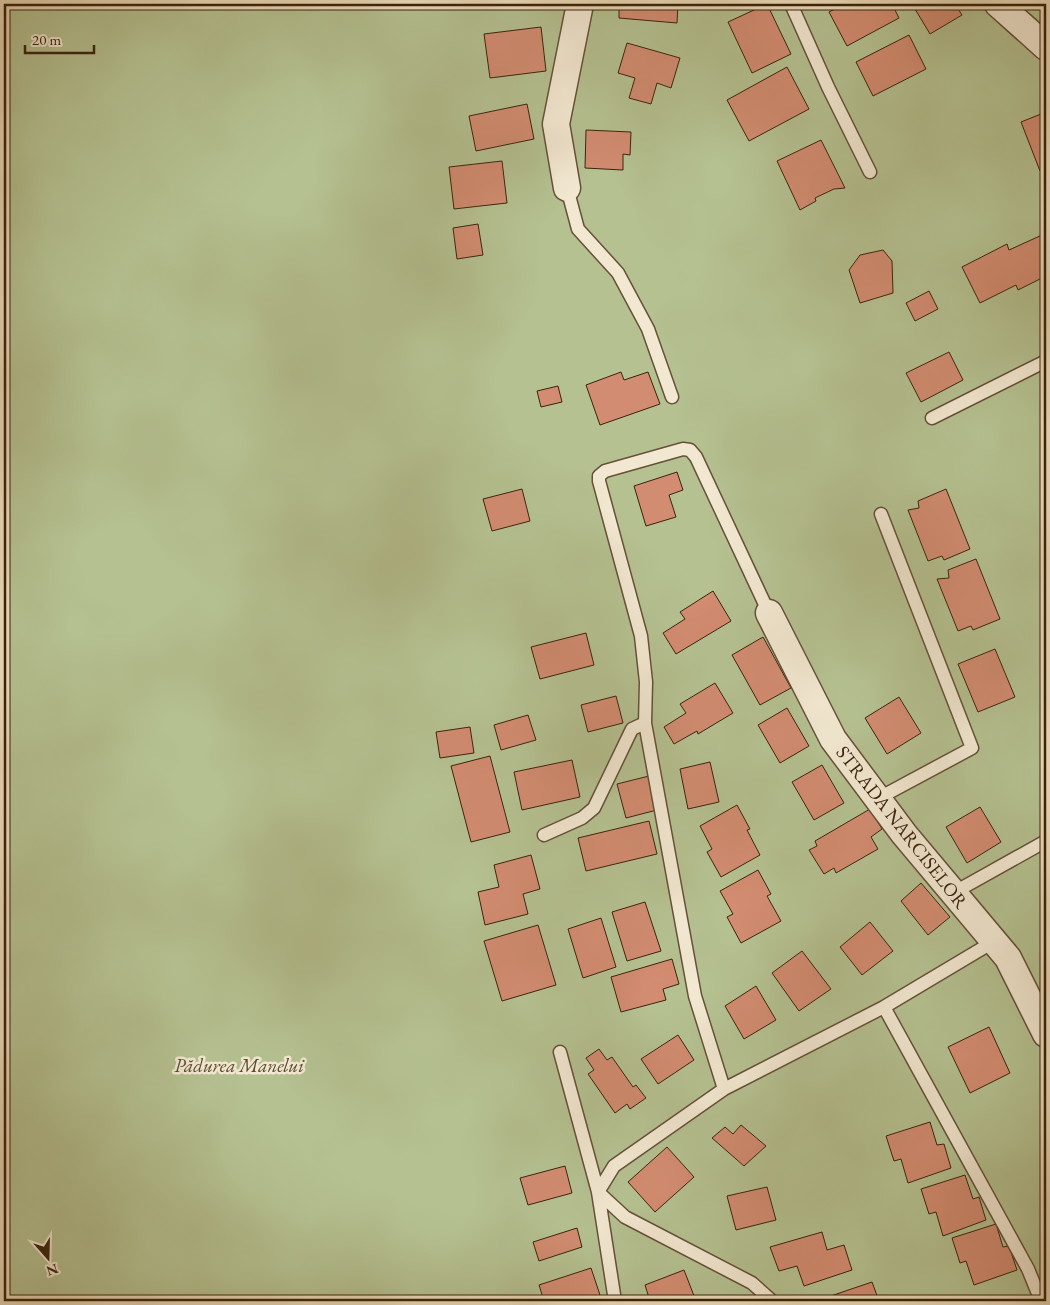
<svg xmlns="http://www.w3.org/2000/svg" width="1050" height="1305" font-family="'EB Garamond',serif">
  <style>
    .green { fill: #b5c191; stroke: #787250 }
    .building { fill: #d28c71; stroke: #3a220e }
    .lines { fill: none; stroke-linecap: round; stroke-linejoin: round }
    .service-casing { stroke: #665038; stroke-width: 15 }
    .minor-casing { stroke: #665038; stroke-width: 29 }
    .service { stroke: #f2e8d1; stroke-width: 12 }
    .minor { stroke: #f2e8d1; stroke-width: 26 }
    .labels { text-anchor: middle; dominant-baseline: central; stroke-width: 5; stroke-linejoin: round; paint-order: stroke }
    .street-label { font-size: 19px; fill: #3a220e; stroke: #f2e8d1 }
    .park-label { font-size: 19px; font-style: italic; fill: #594a2f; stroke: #f2e8d1 }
  </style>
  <rect width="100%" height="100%" fill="#ebdcb8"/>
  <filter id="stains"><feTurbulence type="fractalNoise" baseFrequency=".004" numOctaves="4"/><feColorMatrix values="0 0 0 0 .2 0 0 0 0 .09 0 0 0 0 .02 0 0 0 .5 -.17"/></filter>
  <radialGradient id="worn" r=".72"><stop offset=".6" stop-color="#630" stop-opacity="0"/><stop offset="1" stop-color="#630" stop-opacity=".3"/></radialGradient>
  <!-- green -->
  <path class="green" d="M4,4H1046V1301H4Z"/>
  <!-- building -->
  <path class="building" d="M619,4H678L677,23L619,18Z
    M767,4L791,54L752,73L728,22Z
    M845,4H892L899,18L847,46L829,12Z
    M912,4H955L962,15L930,34Z
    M541,27L546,71L490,78L484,34Z
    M909,35L926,69L873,96L856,62Z
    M627,43L680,58L671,88L657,83L651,104L629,98L635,78L618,73Z
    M787,67L809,109L749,141L727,100Z
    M527,104L534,139L476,151L469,116Z
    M1046,112V169L1040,171L1021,122Z
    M586,130L631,132L630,155L623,154V170L585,168Z
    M821,140L845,188L834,189L815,198L816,201L800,210L777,161Z
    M502,161L507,203L454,209L449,167Z
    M478,224L483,255L457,259L453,228Z
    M1042,235L1046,244V276L1018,290L1016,285L980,303L962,267L1007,244L1009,250Z
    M883,250L892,261L893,293L860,303L849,270L860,255Z
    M929,291L938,309L915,321L906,303Z
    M949,352L963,380L921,402L906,373Z
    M621,372L624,380L648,372L660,404L600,425L586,385Z
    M558,386L562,402L541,407L537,391Z
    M677,472L683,490L669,495L676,517L646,526L634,486Z
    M522,489L530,521L492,531L483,499Z
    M946,489L970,549L944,560L942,556L928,561L908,510L919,508L918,501Z
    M976,559L1000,619L973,630L971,626L958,631L937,579L949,578L948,570Z
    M713,591L731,621L676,654L663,633L685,619L680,612Z
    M586,633L594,665L540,679L531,647Z
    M763,637L791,688L760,705L732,655Z
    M995,649L1015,697L978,712L958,664Z
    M715,683L733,713L698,734L697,731L674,744L664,727L686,713L680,704Z
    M616,696L623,723L588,732L581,705Z
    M899,697L921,733L887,754L865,718Z
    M787,708L809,746L780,763L758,725Z
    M528,715L536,740L501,750L494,725Z
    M470,727L474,753L440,758L436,732Z
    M490,756L510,832L471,842L451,766Z
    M572,760L580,797L522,810L514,772Z
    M710,762L719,802L688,809L680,769Z
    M822,765L844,803L814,820L792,782Z
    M649,776L657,810L626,818L617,784Z
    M737,805L750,829L747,830L760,855L721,877L707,852L712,849L700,826Z
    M980,807L1001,842L967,863L946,827Z
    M870,809L882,829L871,837L878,849L836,873L834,868L824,874L809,850L817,846L815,841Z
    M649,821L657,854L586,871L578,838Z
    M531,855L540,889L523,894L528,914L485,925L478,892L499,887L494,865Z
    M758,870L771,894L767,896L781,921L741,943L727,917L733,914L720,891Z
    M921,883L950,917L928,935L901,901Z
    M645,902L661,951L627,961L612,912Z
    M601,918L616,967L583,978L568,929Z
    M870,922L893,951L862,975L840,947Z
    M538,925L556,985L502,1001L484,941Z
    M802,951L831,989L799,1011L772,973Z
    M672,959L679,984L663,989L666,1000L621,1012L611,977Z
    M756,986L776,1020L744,1039L725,1006Z
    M989,1027L1010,1073L970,1093L948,1047Z
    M678,1035L694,1060L658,1084L641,1059Z
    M599,1049L607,1060L612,1057L633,1087L636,1085L646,1098L630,1109L627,1104L615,1113L588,1074L594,1070L586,1058Z
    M930,1122L937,1145L944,1144L951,1168L908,1183L901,1159L894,1161L886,1136Z
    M741,1125L766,1146L744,1166L712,1138L725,1127L733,1134Z
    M667,1147L694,1177L655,1212L628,1182Z
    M565,1166L572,1193L528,1205L520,1178Z
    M965,1175L973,1199L979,1197L986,1220L943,1236L936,1212L929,1214L921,1189Z
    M767,1187L776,1220L736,1230L727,1196Z
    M996,1224L1003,1247L1009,1246L1017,1270L974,1285L966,1261L960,1263L952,1238Z
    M577,1228L582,1247L539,1261L533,1242Z
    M822,1232L827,1250L844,1245L852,1270L804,1286L797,1266L779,1271L770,1247Z
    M591,1268L601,1298L591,1301H544L539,1285Z
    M684,1270L696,1301H650L645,1285Z
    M872,1282L879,1301H816Z"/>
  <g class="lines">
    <defs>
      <path id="service" d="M791,4L828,87L870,172
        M567,188L578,229L618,273L648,329L672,397
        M932,418L1046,361
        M877,799L972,748L881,514
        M544,835L582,818L594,808L632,729L645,723
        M953,893L1046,841
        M884,1007L1028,1269L1041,1301
        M560,1052L598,1192L615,1301
        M724,1089L695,996L645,723L646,682L641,636L599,481V476L605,471L683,449L690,450L696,457L769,613
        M772,1301L752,1283L625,1217L598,1192L614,1166L724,1089L884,1007L993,942"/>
      <path id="minor" d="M998,4L1046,47
        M567,188L556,124L580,4
        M769,613L833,739L904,834L1008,958L1046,1034"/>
    </defs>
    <!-- service casing -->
    <use href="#service" class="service-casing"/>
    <!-- minor casing -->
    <use href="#minor" class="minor-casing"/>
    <!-- service -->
    <use href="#service" class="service"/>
    <!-- minor -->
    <use href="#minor" class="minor"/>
  </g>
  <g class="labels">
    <!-- street labels -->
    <g class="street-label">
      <text transform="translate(902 827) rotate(52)">STRADA NARCISELOR</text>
    </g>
    <!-- park labels -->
    <g class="park-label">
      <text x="239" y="1065">Pădurea Manelui</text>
    </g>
  </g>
  <!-- margin -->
  <rect width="1050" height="1305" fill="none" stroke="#ebdcb8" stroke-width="20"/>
  <rect x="5" y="5" width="1040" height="1295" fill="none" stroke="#3a220e" stroke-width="2.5"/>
  <rect x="10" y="10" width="1030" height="1285" fill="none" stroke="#3a220e"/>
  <!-- north arrow -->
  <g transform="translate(48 1258) rotate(160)" stroke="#f2e8d1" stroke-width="4" paint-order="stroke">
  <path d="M0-4L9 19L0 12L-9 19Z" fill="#3a220e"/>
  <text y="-8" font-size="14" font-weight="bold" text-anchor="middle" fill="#3a220e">N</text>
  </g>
  <!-- scale -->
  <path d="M25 45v8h69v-8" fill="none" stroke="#3a220e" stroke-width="2.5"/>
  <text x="32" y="45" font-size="15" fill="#3a220e" stroke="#f2e8d1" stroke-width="4" paint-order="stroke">20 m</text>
  <rect width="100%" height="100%" filter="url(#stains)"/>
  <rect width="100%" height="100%" fill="url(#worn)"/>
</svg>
